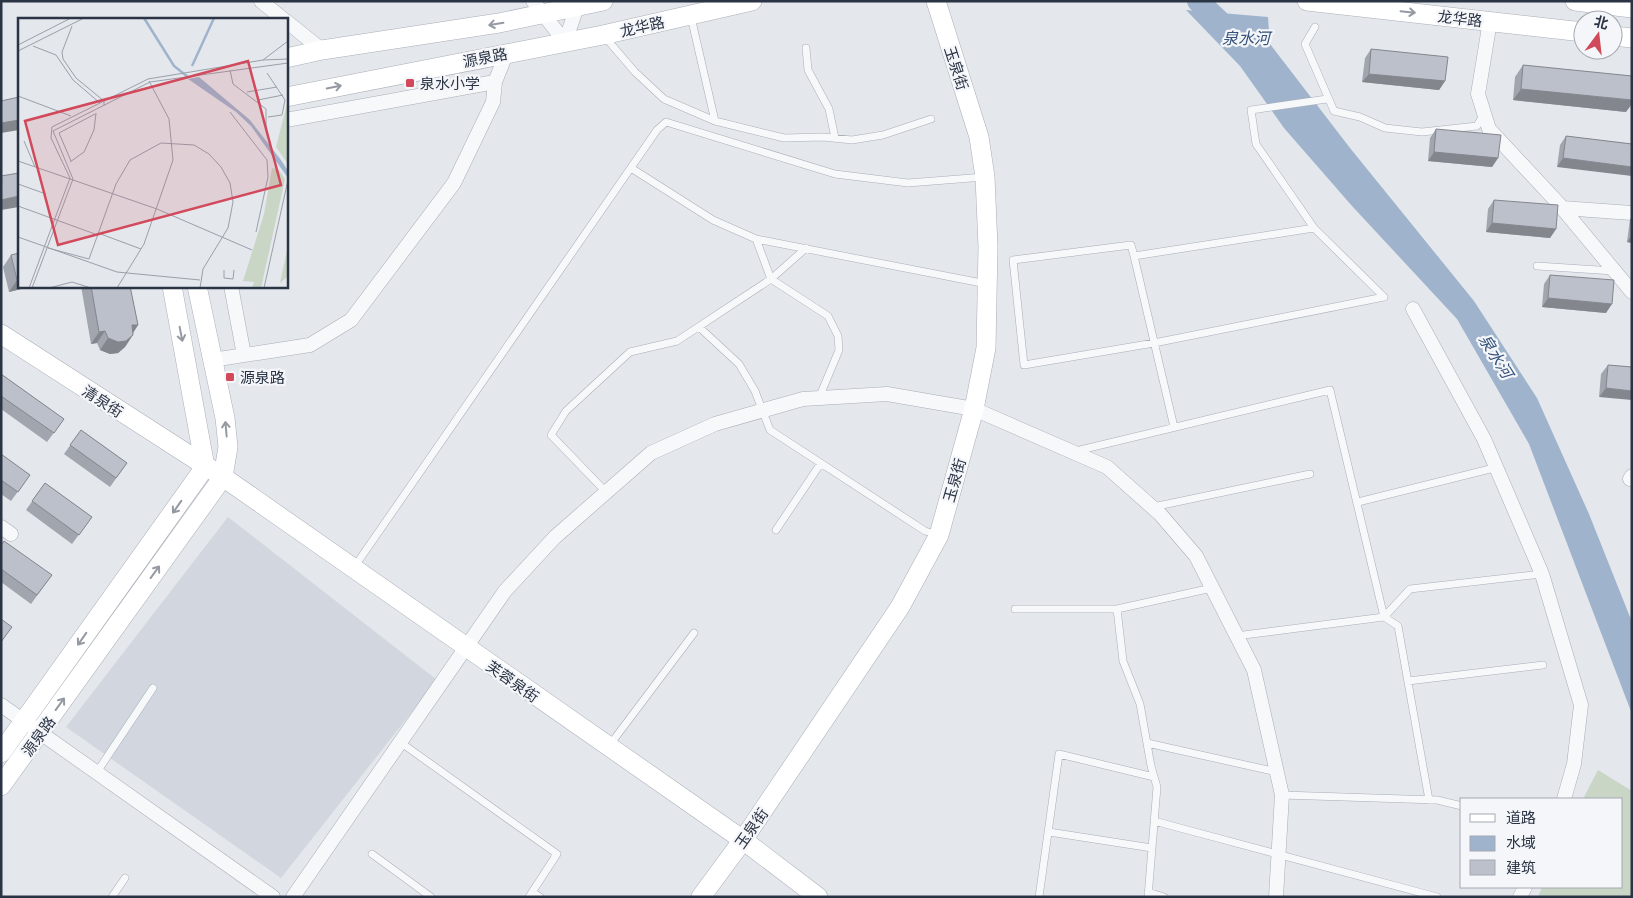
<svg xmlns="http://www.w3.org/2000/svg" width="1633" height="898" font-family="'Open Sans','Noto Sans SC',sans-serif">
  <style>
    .built { fill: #d2d6de }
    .green { fill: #c9d6c5 }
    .water { fill: #9fb4cc }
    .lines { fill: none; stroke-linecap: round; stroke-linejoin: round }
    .river { stroke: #9fb4cc; stroke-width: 22 }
    .lane-casing { stroke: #a9aeb7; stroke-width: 8 }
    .street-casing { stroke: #a9aeb7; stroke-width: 15 }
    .secondary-casing { stroke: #a9aeb7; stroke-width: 20 }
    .lane { stroke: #f7f8fa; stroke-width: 7 }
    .street { stroke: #f7f8fa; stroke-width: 14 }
    .secondary { stroke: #fff; stroke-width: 19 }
    .wall { fill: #a1a5ae }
    .shaded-wall { fill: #83868d }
    .building { fill: #bbc0ca; stroke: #83868d }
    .oneway { stroke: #959aa2 }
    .poi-dot { fill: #d1495b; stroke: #f4f6f9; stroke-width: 2 }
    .labels { text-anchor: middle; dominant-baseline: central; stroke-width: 4.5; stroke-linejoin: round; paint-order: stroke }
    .street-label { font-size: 15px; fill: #2b3445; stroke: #f4f6f9 }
    .poi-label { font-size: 15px; fill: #2b3445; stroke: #f4f6f9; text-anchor: start }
    .water-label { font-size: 16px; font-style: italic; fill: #34527a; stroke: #f4f6f9 }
    .inset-river { fill: none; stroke: #9fb4cc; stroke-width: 2.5 }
    .inset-road { fill: none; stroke: #9a9fa9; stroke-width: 1 }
    .view { fill: #d1495b; fill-opacity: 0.15; stroke: #d1495b; stroke-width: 2.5 }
    .inset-edge { fill: none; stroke: #2b3445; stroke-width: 2.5 }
  </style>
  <rect width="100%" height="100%" fill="#e4e7ec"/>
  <!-- built -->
  <path class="built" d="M228,517L437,680L281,878L66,727Z"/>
  <!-- green -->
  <path class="green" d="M1598,770L1632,791V897H1538L1542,887H1622V799H1583Z"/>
  <!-- water -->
  <path class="water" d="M1186,10L1268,17L1270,44L1350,148L1474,301L1537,398L1589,514L1632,622V714L1529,444L1457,319L1352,206L1284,128L1240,66Z"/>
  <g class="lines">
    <!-- river -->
    <path class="river" d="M1198,1L1232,33"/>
    <defs>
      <path id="lane" d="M691,17L715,121
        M1315,27L1305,44L1334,111L1360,117L1385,128L1422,132L1477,126L1483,115
        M605,37L635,72L664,99L715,121L784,138L823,137L852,140L883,135L931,119
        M806,48L808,70L829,109L835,138
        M1327,99L1251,110L1256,144L1314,228L1384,297
        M631,168L713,220L756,239L987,284
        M756,239L771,279L828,316L838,336L839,350L819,398
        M1134,256L1314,228
        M1537,266L1614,271
        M699,327L739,364L755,391L770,430L925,531L939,535
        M1174,427L1134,256L1131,245L1013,260L1024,365L1154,343L1384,297
        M1076,451L1330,390L1384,617L1398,626L1429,800
        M606,492L551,435L566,411L630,352L677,341L771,279L806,248
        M1358,502L1498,467
        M1153,507L1310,474
        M776,530L821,463
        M355,566L657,130L666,122L835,174L908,183L984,177
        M1015,609H1117L1212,588
        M1117,609L1123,661L1140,704L1151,766L1157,787L1148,897
        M1236,636L1384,617L1410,589L1542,574
        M1408,681L1543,665
        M400,742L557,854L529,897
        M1147,743L1277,772
        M609,746L694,633
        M97,772L153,688
        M1282,795L1437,800L1462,806
        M1154,821L1437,897
        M1049,832L1152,848
        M372,854L431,897
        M532,892L540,897
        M1148,892L1164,897
        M112,897L125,878
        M1039,897L1059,754L1154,777"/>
      <path id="street" d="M261,1L283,19
        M533,1L565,42
        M286,21L322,50
        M1490,21L1478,94L1489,129L1558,203L1632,292
        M565,42L577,7L572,1
        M286,120L495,82
        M1562,208L1632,213
        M231,286L244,355
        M1413,309L1484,439L1542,574L1581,705L1574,764L1564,799
        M212,360L310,345L351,320L454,183L493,102L495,82L507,52
        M1630,479L1632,476
        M1,527L11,534
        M1,705L273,897
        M293,897L505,591L555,537L651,453L715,424L803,399L887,394L974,409L1107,467L1160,514L1196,556L1254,670L1282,795L1276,897
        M1520,897L1525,887"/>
      <path id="secondary" d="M1307,1L1583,32
        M1575,1L1632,8
        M1613,36L1632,38
        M286,58L322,50L499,23L603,1
        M286,97L603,35L752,1
        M1,334L223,477L743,840L818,897
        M1,753L205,467L172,286
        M1,786L223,477L228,447L225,418L197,286
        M701,897L743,840L900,607L939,535L974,409L986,348L988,247L985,177L979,137L936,1"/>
    </defs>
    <!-- lane casing -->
    <use href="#lane" class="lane-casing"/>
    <!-- street casing -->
    <use href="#street" class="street-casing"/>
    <!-- secondary casing -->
    <use href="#secondary" class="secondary-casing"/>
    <!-- lane -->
    <use href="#lane" class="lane"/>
    <!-- street -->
    <use href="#street" class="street"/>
    <!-- secondary -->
    <use href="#secondary" class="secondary"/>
  </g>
  <!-- wall -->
  <path class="wall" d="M1371,49L1445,81L1439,90L1362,82L1365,58Z
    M1523,65L1626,112L1513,100L1515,77Z
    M1436,129L1498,158L1492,167L1428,161L1430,138Z
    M1566,136L1632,144L1557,167L1560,145Z
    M1494,200L1556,229L1550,238L1486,232L1488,209Z
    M1632,217V243L1627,242L1630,219Z
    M11,255L19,286H33L9,292L3,267Z
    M1550,275L1606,313L1542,307L1544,284Z
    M81,286H130L138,325L125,347L118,353L110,354L100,350L97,343L91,344Z
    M1608,365L1632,367L1599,397L1601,374Z
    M1,374L64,419L47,442L1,409Z
    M81,430L127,463L110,487L64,454Z
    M1,454L30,475L11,501L1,494Z
    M45,483L92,517L72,544L26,510Z
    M1,545L52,575L31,604L1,582Z"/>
  <!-- shaded-wall -->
  <path class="shaded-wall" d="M1369,74L1445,81L1439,90L1362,82Z
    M1521,89L1632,100V104L1626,112L1513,100Z
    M19,120V130L1,133V123Z
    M1434,152L1498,158L1492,167L1428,161Z
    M1563,158L1632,167V176L1557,167Z
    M19,196V207L1,210V200Z
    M1492,223L1556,229L1550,238L1486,232Z
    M1632,235V243L1627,242Z
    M19,279V286H33L9,292L17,280Z
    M1548,298L1612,304L1606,313L1542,307Z
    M132,325H138L130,337Z
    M105,331L97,343L91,344L99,332Z
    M133,335L125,347L118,353L110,354L100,350L108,338Z
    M1606,388L1632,391V400L1599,397Z"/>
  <!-- building -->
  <path class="building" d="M1371,49L1448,57L1445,81L1369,74Z
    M1523,65L1632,76V100L1521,89Z
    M19,97V120L1,123V101Z
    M1436,129L1501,135L1498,158L1434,152Z
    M1566,136L1632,144V167L1563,158Z
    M19,173V196L1,200V176Z
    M1494,200L1558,205L1556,229L1492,223Z
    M19,253V279L17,280L11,255Z
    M1550,275L1614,280L1612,304L1548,298Z
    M91,286H130L138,325H132L133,335L126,341L118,342L108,338L105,331L99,332Z
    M1608,365L1632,367V391L1606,388Z
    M1,374L64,419L54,433L1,396Z
    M81,430L127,463L116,478L70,445Z
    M1,454L30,475L18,492L1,480Z
    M45,483L92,517L79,535L32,501Z
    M4,541L52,575L37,595L1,569V545Z
    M1,619L12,627L1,642Z"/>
  <!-- one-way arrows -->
  <defs><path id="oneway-shaft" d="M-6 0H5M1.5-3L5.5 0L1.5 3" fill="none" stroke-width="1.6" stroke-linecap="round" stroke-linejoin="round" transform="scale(1.25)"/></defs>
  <g class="oneway">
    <use href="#oneway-shaft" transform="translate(1408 12) rotate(6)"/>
    <use href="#oneway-shaft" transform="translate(496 24) rotate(171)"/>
    <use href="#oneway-shaft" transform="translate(334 87) rotate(-11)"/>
    <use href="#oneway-shaft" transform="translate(181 334) rotate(79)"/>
    <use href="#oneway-shaft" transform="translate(226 429) rotate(-95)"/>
    <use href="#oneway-shaft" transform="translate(177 507) rotate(125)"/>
    <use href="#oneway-shaft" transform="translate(155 572) rotate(-54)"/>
    <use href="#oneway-shaft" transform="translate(82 639) rotate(125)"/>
    <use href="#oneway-shaft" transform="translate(60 704) rotate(-54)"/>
  </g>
  <!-- markers -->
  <g class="poi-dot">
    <rect x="405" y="78" width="10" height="10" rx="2.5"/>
    <rect x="225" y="372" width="10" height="10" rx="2.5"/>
  </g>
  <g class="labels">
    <!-- street labels -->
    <g class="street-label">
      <text transform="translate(1460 18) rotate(6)">龙华路</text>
      <text transform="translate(642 26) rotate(-13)">龙华路</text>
      <text transform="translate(485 57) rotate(-11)">源泉路</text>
      <text transform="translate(957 68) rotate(72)">玉泉街</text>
      <text transform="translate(103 401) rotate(33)">清泉街</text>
      <text transform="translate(954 480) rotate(-74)">玉泉街</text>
      <text transform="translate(513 681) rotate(35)">芙蓉泉街</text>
      <text transform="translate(38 736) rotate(-54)">源泉路</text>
      <text transform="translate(751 828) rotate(-55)">玉泉街</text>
    </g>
    <!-- poi labels -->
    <g class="poi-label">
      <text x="420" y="83">泉水小学</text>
      <text x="240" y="377">源泉路</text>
    </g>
    <!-- water labels -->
    <g class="water-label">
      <text x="1246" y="38">泉水河</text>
      <text transform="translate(1496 356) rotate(58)">泉水河</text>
    </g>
  </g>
  <!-- overview -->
  <g transform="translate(18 18)">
    <rect width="270" height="270" fill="#e4e7ec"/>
    <path d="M270,82V146L258,129ZM254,150L261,152L267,161L243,270H234L236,264L225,263L246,196ZM270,228V258L262,265Z" fill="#c9d6c5"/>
    <path d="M181,59L232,102L263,142L270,153V160L233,108L218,94L170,61Z" fill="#9fb4cc"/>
    <path class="inset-river" d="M126,0L156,48L170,59M174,48L196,0"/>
    <path class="inset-road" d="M54,8L44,34L45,41L58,60L86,83V88M0,27L53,0M15,28L38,37L55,62L82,85M0,33L66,0M245,42L270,23M212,52L215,66L248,91V109M249,55L267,82L264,97L250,99M229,74L259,69M0,78L53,98M240,82L265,77M212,94L249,142L250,159L238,214M6,123L17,149M0,143L139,191L234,232M53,143L41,115L77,96M52,144L66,134L76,112L78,95M0,166L28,176M0,188L77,216M80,215L123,231M0,219L99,254L182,262M30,230L71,241L98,166L112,142L143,125L176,127L191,136L203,149L212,165L215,184L210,210L185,251L182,270M206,252V260L215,261L216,252M11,270L52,160L33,120L34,109L130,61L245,42L270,41M14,270L55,161L35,113L132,64L270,45M31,270L54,264L73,270M99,270L126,226L155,142L151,101L131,63M246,270L270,162"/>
    <path class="view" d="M230,43L263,167L40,227L7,103Z"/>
    <rect width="270" height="270" class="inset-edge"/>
  </g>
  <!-- border -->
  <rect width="1633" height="898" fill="none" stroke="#2b3445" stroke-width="5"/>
  <!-- legend -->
  <rect x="1460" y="798" width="162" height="90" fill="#f4f6f9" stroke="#a4a8b1"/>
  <rect x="1470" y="814" width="25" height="8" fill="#ffffff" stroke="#a4a8b1"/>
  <text x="1506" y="823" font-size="15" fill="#2b3445">道路</text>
  <rect x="1470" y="836" width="25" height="15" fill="#9fb4cc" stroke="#a4a8b1"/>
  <text x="1506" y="848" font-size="15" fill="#2b3445">水域</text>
  <rect x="1470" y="860" width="25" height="15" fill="#bbc0ca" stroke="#a4a8b1"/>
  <text x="1506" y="873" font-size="15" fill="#2b3445">建筑</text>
  <!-- north arrow -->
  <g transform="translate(1598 35) rotate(15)"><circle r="24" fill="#f4f6f9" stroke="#a4a8b1"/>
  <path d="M0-4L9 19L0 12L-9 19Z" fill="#d1495b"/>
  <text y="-8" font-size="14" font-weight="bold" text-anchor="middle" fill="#2b3445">北</text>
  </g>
</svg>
